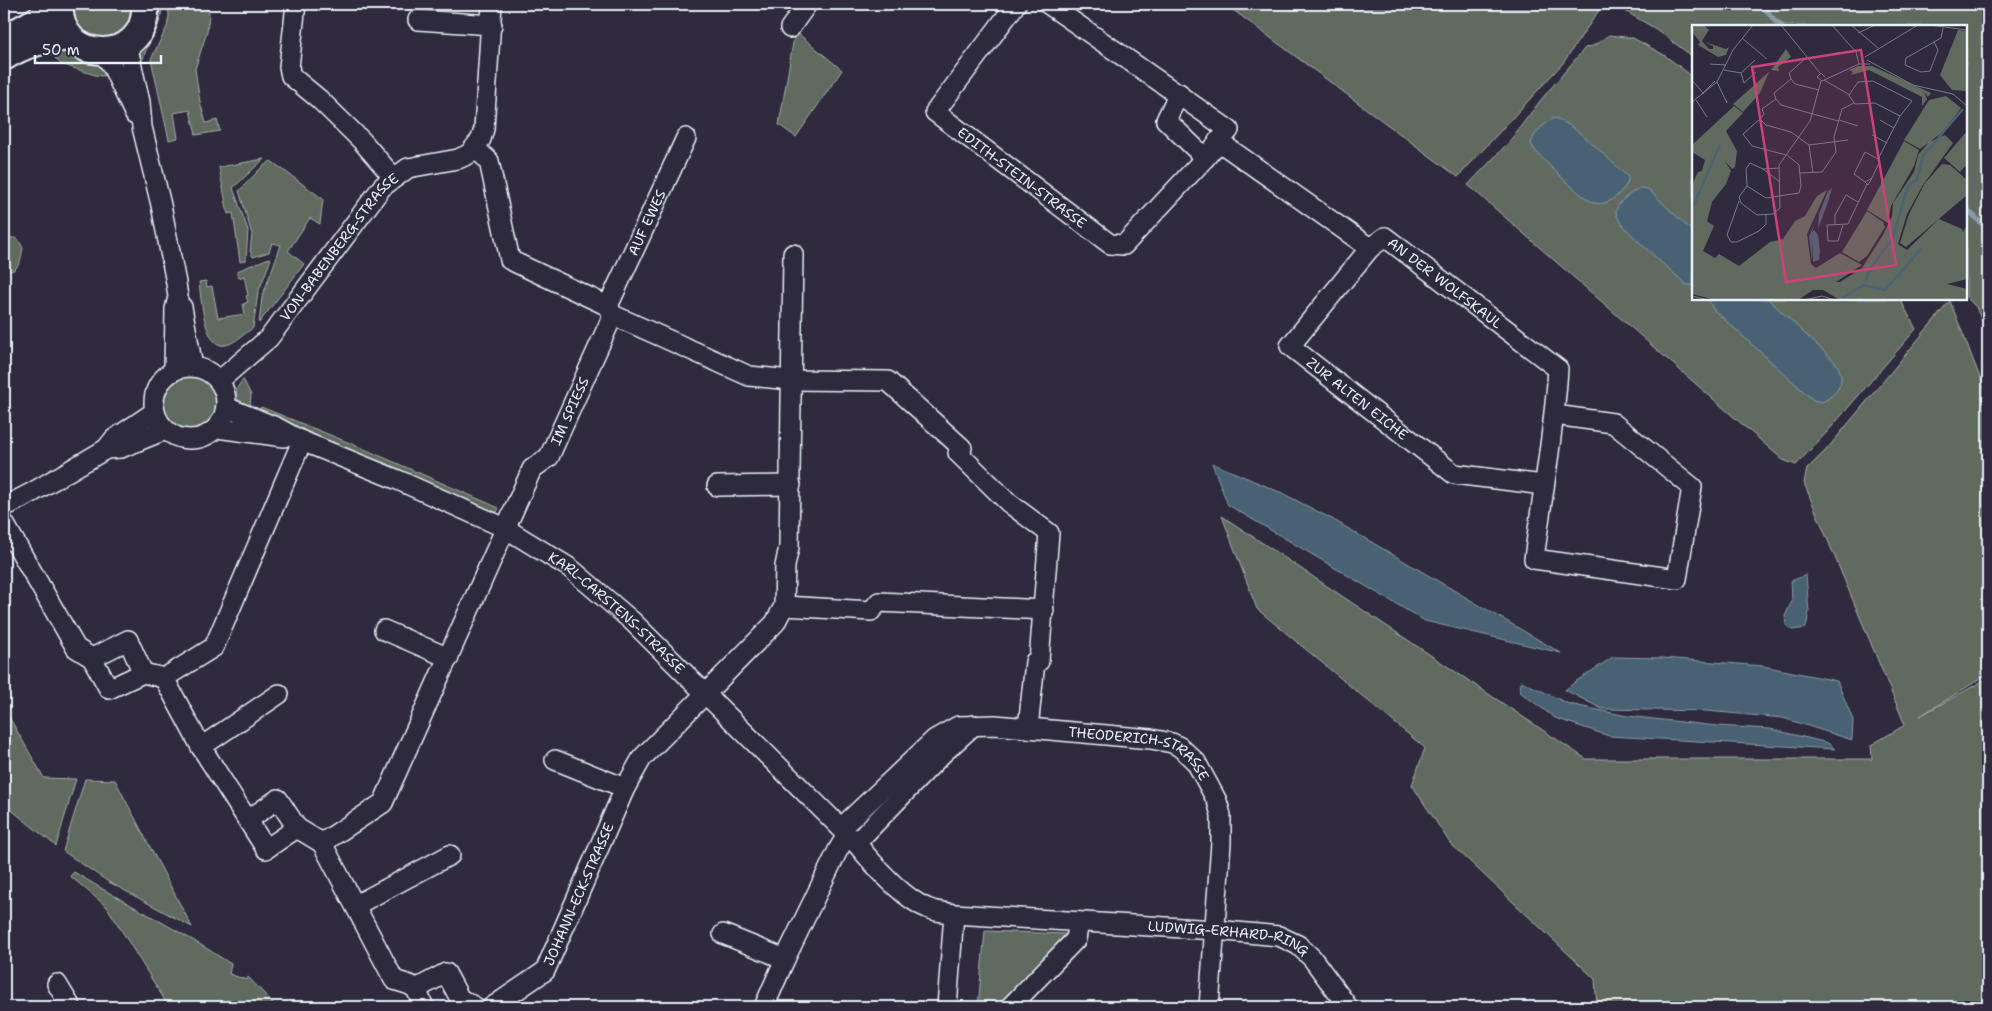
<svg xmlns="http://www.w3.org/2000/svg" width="1992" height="1011" font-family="'Shantell Sans',sans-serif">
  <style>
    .green { fill: #616a5e; stroke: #a4aeab }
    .water { fill: #4a6273; stroke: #899ba8 }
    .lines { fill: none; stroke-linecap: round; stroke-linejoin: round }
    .stream { stroke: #899ba8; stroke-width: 5 }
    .street-casing { stroke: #e8f1f8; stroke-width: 22 }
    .secondary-casing { stroke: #e8f1f8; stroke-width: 30 }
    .street { stroke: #2f2a3d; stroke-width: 19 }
    .secondary { stroke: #2f2a3d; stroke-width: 26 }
    .labels { text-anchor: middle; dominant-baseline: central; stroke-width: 4; stroke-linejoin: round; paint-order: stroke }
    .street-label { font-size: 14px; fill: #e8f1f8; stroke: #2f2a3d }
    .inset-river { fill: none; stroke: #4a6273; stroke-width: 2.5 }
    .inset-road { fill: none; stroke: #797a88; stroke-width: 1 }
    .view { fill: #ca437a; fill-opacity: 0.15; stroke: #ca437a; stroke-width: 2.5 }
    .inset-edge { fill: none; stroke: #e8f1f8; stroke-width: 2.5 }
  </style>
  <rect width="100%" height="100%" fill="#2f2a3d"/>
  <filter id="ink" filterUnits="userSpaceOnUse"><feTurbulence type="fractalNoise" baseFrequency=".02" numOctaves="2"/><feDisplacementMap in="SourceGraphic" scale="10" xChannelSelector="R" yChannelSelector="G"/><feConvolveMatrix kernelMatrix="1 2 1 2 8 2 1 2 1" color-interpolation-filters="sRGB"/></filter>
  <g filter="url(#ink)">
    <!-- green -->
    <path class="green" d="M72,4H135V18L117,39L89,37L75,24Z
      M154,4H162C162,23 155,33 146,50C144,55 144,60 139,64L136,57Z
      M168,4H208L209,15L207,32L195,69L200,102L206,123L217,120L220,131L196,135L190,110L174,113L178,138L169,140L151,59L167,27L169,16Z
      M1225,4H1598L1602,6L1563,63L1458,177Z
      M1613,4H1988V336L1976,307L1966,297V26H1693V57L1656,29Z
      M795,31L842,70L796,137L779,125Z
      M1609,35L1633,38L1664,55L1688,73L1693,85V299H1900L1916,329L1828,431L1796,465L1783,460L1468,185L1508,143L1540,101L1585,48L1593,46Z
      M51,42L97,59L111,74L102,76L95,75L61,64L55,58Z
      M264,159L233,188L248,230L246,260L240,262L233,213L228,214L219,167Z
      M271,161L323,199L320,224L310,218L288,251L304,264L259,323L262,297L281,245L272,243L269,252L253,257L250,251L252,234L239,191L262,167Z
      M4,236L18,239L23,248C21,259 19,274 4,271Z
      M269,258L271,259L258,293L253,328C245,333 235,343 226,345C204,350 201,297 199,282L206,281L207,287L212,286L218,318L245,314L243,304L248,302L246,296L248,295L244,276L239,278L237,271Z
      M1950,301L1988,398V674L1920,716L1988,678V1007H1597L1595,979L1450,843L1412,785L1425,748L1257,609L1222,516L1586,759H1872L1871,745L1905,725L1804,483L1807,469L1827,449Z
      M162 404a28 28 0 1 1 56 0a28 28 0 1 1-56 0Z
      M243,379L251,395L250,407H244L236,397L237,388Z
      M261,407L362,448L499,508L496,514L258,414Z
      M4,708L44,778L76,779L56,846L4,804Z
      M85,779L115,780L192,927L107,881L63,851Z
      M74,872C126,904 180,930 231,964L229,974L247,980L248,977L277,1007H169L107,907L70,876Z
      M985,931L1067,934L1069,939L1003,1007H978Z"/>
    <!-- water -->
    <path class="water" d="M1554,118C1575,123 1610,161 1628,177C1629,185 1622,190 1617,196C1611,201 1604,205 1595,203C1583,200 1543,160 1534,149L1531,144C1534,132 1544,124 1554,118Z
      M1640,188L1648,189L1693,232V285H1687C1675,274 1616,225 1616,213C1616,202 1632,192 1640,188Z
      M1708,299H1768L1834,361C1848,378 1840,393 1822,402L1813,400L1713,309Z
      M1212,463L1282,493L1332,519L1561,653L1425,621L1228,505Z
      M1806,575L1809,612L1806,628L1792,630L1786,625L1785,616L1792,601L1791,581Z
      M1613,657L1664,658L1763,666L1837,681L1853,720L1852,740L1783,718L1706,711L1602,709L1565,690L1575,682Z
      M1521,681L1569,704L1627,716L1717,726L1770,729L1828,743L1835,749L1609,736L1555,718L1520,692Z"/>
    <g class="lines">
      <!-- stream -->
      <path class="stream" d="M1762,4L1774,20L1782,26
        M1966,208L1988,230"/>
      <defs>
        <g id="street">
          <path d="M296,4L289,67L291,76L319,99L362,141L393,177"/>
          <path id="s1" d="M1016,4L935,112L1110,244L1124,245L1205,158"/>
          <path d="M1048,4L1229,130L1205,158L1166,120L1179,93"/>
          <path d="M418,20L492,25"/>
          <path d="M790,28L807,4"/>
          <path d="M127,44L140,102L142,127L161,205L176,283L178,297L175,309L174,370"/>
          <path d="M101,52L111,64L135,115"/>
          <path id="s2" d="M1218,141L1370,248L1385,237L1558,369C1554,433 1542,496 1534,559L1677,579L1692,487L1613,423L1555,415"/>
          <path d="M475,148L489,161L510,260L608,306L613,315L749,376L791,380L888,381L962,448L958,453L1009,503L1049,533L1039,661L1035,662L1028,728"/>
          <path id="s3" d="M1370,248L1290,346L1454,474L1544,485"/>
          <path id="s4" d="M608,306L686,138"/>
          <path d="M182,307L193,367"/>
          <circle cx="190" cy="403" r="36"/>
          <path id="s5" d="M219,381L269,338L382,187L408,168L458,159L469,154L481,139L484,129L492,4"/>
          <path id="s6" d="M226,407L276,427L302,441L398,480L505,528L570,568L632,621L856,843C873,864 902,898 927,908C936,912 945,912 954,914L1215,930L1279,936L1298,945L1312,958L1348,1007"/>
          <path d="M217,428L284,437"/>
          <path d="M106,449L121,448L165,430"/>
          <path d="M717,486L791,485"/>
          <path d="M4,507L33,492L106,449L114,439L154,412"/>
          <path d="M4,523L76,648L92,658L109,689L143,673L164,678L201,747L266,849L297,828L322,843L394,980L410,985L416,989L446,973L460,999L475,1007"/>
          <path d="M784,606L871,611L879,602L1044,610"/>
          <path d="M384,630L449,658"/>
          <path d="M92,658L128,640L143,673"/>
          <path d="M164,678L214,647L302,441"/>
          <path d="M201,747L279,694"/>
          <path d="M555,760L625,788"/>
          <path d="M248,820L278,799L297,828"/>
          <path id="s7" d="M841,828L935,739L958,726L995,725L1151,739L1172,743L1180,747L1196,762L1217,801L1221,815V843L1209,1007"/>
          <path id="s8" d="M322,843L383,803L532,469L549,457L613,315"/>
          <path d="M856,843L943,753L974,725"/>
          <path d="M356,905L450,855"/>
          <path d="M723,934L785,959"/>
          <path d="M57,984L71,1007"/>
          <path d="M416,989L424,1007"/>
          <path id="s9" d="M492,1007L545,971L625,788L642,758L775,623L784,606L785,566L789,547L793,254"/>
          <path d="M764,1007L785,959L838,850L847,835"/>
          <path d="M947,1007L954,914"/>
          <path d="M1010,1007L1076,939L1079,922"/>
        </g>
        <path id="secondary" d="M60,4C55,65 149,68 145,4
          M4,40C23,26 41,21 60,5
          M4,57C25,44 45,39 70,37"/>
      </defs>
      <!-- street casing -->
      <use href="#street" class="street-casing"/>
      <!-- secondary casing -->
      <use href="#secondary" class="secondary-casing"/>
      <!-- street -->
      <use href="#street" class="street"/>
      <!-- secondary -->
      <use href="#secondary" class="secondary"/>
    </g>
  </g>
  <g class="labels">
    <!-- street labels -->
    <g class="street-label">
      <text stroke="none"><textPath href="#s1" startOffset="244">EDITH-STEIN-STRASSE</textPath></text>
      <text stroke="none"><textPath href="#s4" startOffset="92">AUF EWES</textPath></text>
      <text stroke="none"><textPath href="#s5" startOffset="181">VON-BABENBERG-STRASSE</textPath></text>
      <text stroke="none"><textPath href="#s2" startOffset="280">AN DER WOLFSKAUL</textPath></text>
      <text stroke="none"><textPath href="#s3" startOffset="212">ZUR ALTEN EICHE</textPath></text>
      <text stroke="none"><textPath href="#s8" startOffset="510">IM SPIESS</textPath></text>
      <text stroke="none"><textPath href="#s6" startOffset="445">KARL-CARSTENS-STRASSE</textPath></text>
      <text stroke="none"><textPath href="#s7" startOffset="344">THEODERICH-STRASSE</textPath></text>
      <text stroke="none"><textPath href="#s9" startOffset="148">JOHANN-ECK-STRASSE</textPath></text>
      <text stroke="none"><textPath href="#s6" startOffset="1179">LUDWIG-ERHARD-RING</textPath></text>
    </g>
  </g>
  <!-- overview -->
  <g transform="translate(1692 25)">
    <rect width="275" height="275" fill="#2f2a3d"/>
    <path d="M2,0H12L17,5L10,16L17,24H21V21L13,17L34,24L37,22L34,30L26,32L6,20L8,17L0,7ZM266,5L275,6V66L260,65L248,50ZM94,24L99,32L86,42L87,46L79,45ZM166,41H180L239,68L236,72L232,67L235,74L230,81V72L189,51L177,45L159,50L161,47L157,45ZM77,47L68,68L51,87L41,79ZM254,71L269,83L251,107L228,124L212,115L237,75ZM42,81L51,88L34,106L45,126L43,142L40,144L33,136L39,146L34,159L20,177L15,196L22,201L11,226L23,233L27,229L47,241L78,217L91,214L103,196L113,191L125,171L135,165L115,209L119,239L124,243L148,228L170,240L144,257H148L170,243L191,210L200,191L201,178L222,147L226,130L237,117L253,110L261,118L231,160L215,189L206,219L215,225L247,194L270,204L271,207L275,200V254L255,259L275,264V275H148L131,265H121L106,275H23L0,269V160L6,147L10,146L13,135L0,127V120ZM275,106V139L268,147L252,133ZM212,116L227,125L222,141L199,181L196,198L175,185ZM250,139L258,140L275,155V170L214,222L208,218L217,189L233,158ZM175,186L191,197L193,202L175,231L167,237L150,227Z" fill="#616a5e"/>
    <path d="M140,163L136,177L126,204L127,189L136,166ZM122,201L120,208L122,205L126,210L128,226L127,235L121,237V213L120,236L117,211Z" fill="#4a6273"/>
    <path class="inset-river" d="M0,184L28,120M174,256L178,244L201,213L214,167L218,159L225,155L231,131L271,84M150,273L172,260L193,265L229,224"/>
    <path class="inset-road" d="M89,0L128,48M140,0L164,27L167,39H178M159,0L186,23M238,0L275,5M166,8L183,0M50,13L75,34M242,17L246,25L238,46L229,47L213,40L214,33L249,13L251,3M173,32L226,0M175,35L221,60L261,69L275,81M18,39L34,40M32,45L49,48L52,58L64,47M49,48L63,35M133,52L129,48L125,52L130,56L167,39M99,54L103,59L127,65M0,55L12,69M132,55L156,69L163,79L183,78L208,91L186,134L188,136L180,153L176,160L173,157L180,153M25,57L35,78L34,75M10,69L23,56M157,70L166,57L181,56L220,76L208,91M84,74L89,80L146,96M4,75L15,92M0,77L25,57L41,25L61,0M68,94L74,100L99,107L117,120L156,115M147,95L166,101M188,95L202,103M180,110L195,118M117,120L121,148M94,130L60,121L51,109L68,94L72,89L70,84L84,74L82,68L99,54L97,48L114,33M87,143L71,144L58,138L54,144L55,161L47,172L49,178L65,190L81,189L88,183L87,140L118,96L129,56M71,144L88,157M108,148L130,147L144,127L142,112L150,84L162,78M173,157L162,149L173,127L186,134M55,161L74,173L107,168L109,161L107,140L94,129M47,176L35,210L39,217H45L67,206L74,199V189M143,200V190L154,170L166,177M151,200L146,216H136L135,200L156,199L175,159M0,271L16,275M112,275L130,271L143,275"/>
    <path class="view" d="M169,25L204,240L94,257L60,42Z"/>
    <rect width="275" height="275" class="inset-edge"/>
  </g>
  <!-- margin -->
  <rect width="1992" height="1011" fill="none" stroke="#2f2a3d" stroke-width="20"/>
  <rect x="10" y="10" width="1972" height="991" fill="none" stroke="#e8f1f8" stroke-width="2" filter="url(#ink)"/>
  <!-- scale -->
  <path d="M35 55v8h126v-8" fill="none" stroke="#e8f1f8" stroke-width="2.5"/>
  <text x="42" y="55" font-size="15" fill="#e8f1f8" stroke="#2f2a3d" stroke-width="4" paint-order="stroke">50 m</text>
</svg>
